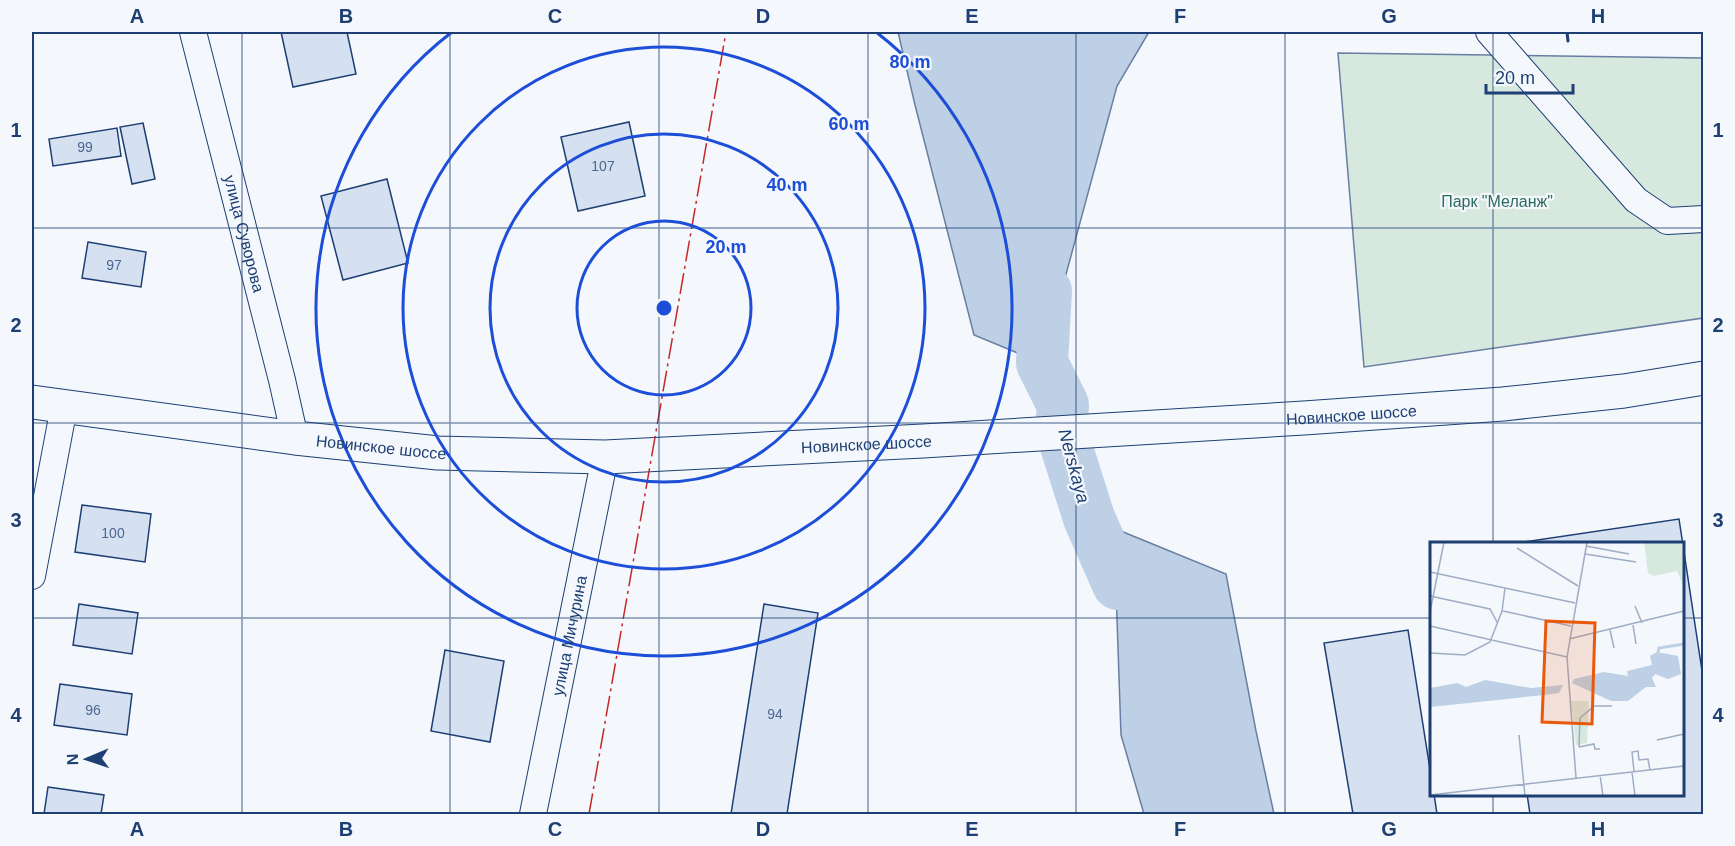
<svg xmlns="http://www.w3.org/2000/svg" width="1735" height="846" font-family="Helvetica,sans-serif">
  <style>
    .green { fill: #d7e8df; stroke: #687fa3; stroke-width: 1.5 }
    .water { fill: #bed0e5; stroke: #687fa3; stroke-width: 1.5 }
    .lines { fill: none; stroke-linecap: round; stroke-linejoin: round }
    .river { stroke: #bed0e5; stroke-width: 52 }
    .building { fill: #d5e0f0; stroke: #1d3f73; stroke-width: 1.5 }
    .minor-casing { stroke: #1d3f73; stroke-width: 28 }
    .tertiary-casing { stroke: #1d3f73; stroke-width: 35 }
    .minor { stroke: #f4f7fb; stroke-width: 26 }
    .tertiary { stroke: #f4f7fb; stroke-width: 33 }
    .wall { stroke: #1d3f73; stroke-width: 3 }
    .power { stroke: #c62828; stroke-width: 1.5; stroke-dasharray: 21 4.5 3 4.5; stroke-linecap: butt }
    .grid { fill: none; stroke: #1d3f73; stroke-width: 1.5; stroke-opacity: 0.55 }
    .ring { fill: none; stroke: #1d4ed8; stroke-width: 3 }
    .labels { text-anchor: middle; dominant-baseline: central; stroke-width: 4.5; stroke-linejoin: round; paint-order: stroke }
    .number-label { font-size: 14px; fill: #4b6792 }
    .park-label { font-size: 16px; fill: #2c6c60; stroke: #f4f7fb }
    .street-label { font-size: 16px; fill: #1d3f73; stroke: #f4f7fb }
    .water-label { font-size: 18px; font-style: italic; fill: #1d3f73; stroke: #f4f7fb }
    .inset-river { fill: none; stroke: #bed0e5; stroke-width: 3 }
    .inset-road { fill: none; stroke: #9eadc5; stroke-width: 1.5 }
    .view { fill: #e8590c; fill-opacity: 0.15; stroke: #e8590c; stroke-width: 3 }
    .inset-edge { fill: none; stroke: #1d3f73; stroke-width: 3 }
    .centre { fill: #1d4ed8; stroke: #f4f7fb; stroke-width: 3 }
    .ring-label { font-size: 18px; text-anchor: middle; font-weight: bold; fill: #1d4ed8; stroke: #f4f7fb; stroke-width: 4.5; stroke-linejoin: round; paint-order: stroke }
    .neatline { fill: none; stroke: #1d3f73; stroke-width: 2 }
    .grid-label { font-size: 20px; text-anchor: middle; font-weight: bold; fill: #1d3f73 }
  </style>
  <rect width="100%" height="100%" fill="#f4f7fb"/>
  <!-- green -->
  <path class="green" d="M1338,53L1703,58V318L1364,367Z"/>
  <!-- water -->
  <path class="water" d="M898,32H1149L1117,86L1042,363L974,335L915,105Z
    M1089,518L1226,574L1256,731L1274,814H1144L1121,735L1116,590Z"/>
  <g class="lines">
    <!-- river -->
    <path class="river" d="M1046,291L1042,363L1063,405L1061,430L1089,518L1118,584"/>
  </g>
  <!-- building -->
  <path class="building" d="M281,32H347L356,74L293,87Z
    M629,122L645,196L578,211L561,137Z
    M143,123L155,179L132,184L120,127Z
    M117,128L121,156L53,166L49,139Z
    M387,179L408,263L343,280L321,196Z
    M88,242L146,252L141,287L82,278Z
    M82,505L151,514L145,562L75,552Z
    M1679,519L1704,684V814H1530L1527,794H1682V543H1517Z
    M79,604L138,613L132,654L73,645Z
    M764,604L818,613L787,814H731Z
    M1408,630L1432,782V794H1434L1437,814H1353L1324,643Z
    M445,650L504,661L490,742L431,731Z
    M60,684L132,694L127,735L54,725Z
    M48,787L104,795L101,814H44Z"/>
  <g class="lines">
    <defs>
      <g id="minor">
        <path id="s1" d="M193,32L282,380L295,438"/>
        <path d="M1489,32L1636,200L1667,221L1704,219"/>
        <path d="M32,576L64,407"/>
        <path id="s2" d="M533,814L605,457"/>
      </g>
      <g id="tertiary">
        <path id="s3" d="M32,402L295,438L438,453L605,457L923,441L1304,418L1503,404L1624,391L1704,378"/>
      </g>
    </defs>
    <!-- minor casing -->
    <use href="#minor" class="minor-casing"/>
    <!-- tertiary casing -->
    <use href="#tertiary" class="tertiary-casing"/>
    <!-- minor -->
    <use href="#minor" class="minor"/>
    <!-- tertiary -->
    <use href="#tertiary" class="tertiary"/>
    <!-- wall -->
    <path class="wall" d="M1567,32L1568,41"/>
    <!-- power -->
    <path class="power" d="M589,814L726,32"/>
  </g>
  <!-- grid -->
  <path class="grid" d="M242,32V814M450,32V814M659,32V814M868,32V814M1076,32V814M1285,32V814M1493,32V543M32,228H1704M32,423H1704M32,618H1432M1682,618H1704M1493,794V814"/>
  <!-- distance rings -->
  <g class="ring">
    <circle cx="664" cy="308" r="87"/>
    <circle cx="664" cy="308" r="174"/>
    <circle cx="664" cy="308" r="261"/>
    <path d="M876 32A348 348 0 1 1 452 32"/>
  </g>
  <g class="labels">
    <!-- number labels -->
    <g class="number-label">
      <text x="85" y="147">99</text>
      <text x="603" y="166">107</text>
      <text x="114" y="265">97</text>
      <text x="113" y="533">100</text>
      <text x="93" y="710">96</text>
      <text x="775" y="714">94</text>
    </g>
    <!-- park labels -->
    <g class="park-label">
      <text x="1497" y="201">Парк "Меланж"</text>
    </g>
    <!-- street labels -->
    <g class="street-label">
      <text stroke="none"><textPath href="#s1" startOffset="208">улица Суворова</textPath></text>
      <text stroke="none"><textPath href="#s3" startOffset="1324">Новинское шоссе</textPath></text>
      <text stroke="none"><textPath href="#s3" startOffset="838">Новинское шоссе</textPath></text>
      <text stroke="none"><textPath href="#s3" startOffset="352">Новинское шоссе</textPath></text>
      <text stroke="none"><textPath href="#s2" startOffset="182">улица Мичурина</textPath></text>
    </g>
    <!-- water labels -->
    <g class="water-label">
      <text transform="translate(1074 466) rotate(75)">Nerskaya</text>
    </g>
  </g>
  <!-- overview -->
  <g transform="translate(1430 542)">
    <rect width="254" height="254" fill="#f4f7fb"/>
    <path d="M214,0H253V43L247,29L224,34L218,31ZM141,159H159L157,201L146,203Z" fill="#d7e8df"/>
    <path d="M227,110L248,114L251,132L238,137L225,132L222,136L226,145H216L198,159H181L142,141L144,137L174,130L198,134L197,129L222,123L220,114ZM55,138L101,146L133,143L129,151L114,153L0,165V146L27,141L36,145Z" fill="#bed0e5"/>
    <path class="inset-river" d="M227,115L229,106L254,102"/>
    <path class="inset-road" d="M156,4L199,12M87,6L148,44M155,12L206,20M0,30L145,61M0,54L60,67L67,80M205,64L212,81M73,69L141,84M0,70L14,0M203,83L206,102M0,84L137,115M180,88L184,106M139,97L254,69M0,111L35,113L60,100L72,69L75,46M89,193L95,254M227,198L254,192M149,205L150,176L164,164H182M149,205L164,202L165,207H170M204,229L202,210L208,209L209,218L218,217L220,228M202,230L205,254M170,233L173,254M146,236L137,115L157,0M0,253L254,224"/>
    <path class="view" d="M116,79L165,81L162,182L112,180Z"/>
    <rect width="254" height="254" class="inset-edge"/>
  </g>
  <circle cx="664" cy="308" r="9" class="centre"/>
  <g class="ring-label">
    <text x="910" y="68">80 m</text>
    <text x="849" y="130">60 m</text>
    <text x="787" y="191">40 m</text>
    <text x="726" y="253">20 m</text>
  </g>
  <!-- border -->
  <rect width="1735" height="846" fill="none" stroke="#f4f7fb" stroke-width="66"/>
  <!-- north arrow -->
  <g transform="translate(87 759) rotate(268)" stroke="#f4f7fb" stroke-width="4.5" paint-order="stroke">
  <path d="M0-4.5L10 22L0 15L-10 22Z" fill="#1d3f73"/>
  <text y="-9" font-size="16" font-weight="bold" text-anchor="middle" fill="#1d3f73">N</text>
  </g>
  <!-- scale -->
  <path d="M1486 84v9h87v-9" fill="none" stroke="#1d3f73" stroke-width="3"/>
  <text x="1495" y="84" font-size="18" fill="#1d3f73" stroke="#f4f7fb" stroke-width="4.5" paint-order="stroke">20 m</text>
  <rect x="33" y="33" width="1669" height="780" class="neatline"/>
  <g class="grid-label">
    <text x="137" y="23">A</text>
    <text x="346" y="23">B</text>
    <text x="555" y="23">C</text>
    <text x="763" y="23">D</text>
    <text x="972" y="23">E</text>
    <text x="1180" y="23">F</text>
    <text x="1389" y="23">G</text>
    <text x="1598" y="23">H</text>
    <text x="16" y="137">1</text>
    <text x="1718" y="137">1</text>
    <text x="16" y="332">2</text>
    <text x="1718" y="332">2</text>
    <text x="16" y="527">3</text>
    <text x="1718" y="527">3</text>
    <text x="16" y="722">4</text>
    <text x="1718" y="722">4</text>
    <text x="137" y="836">A</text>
    <text x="346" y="836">B</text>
    <text x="555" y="836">C</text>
    <text x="763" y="836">D</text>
    <text x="972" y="836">E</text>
    <text x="1180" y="836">F</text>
    <text x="1389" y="836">G</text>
    <text x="1598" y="836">H</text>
  </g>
</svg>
